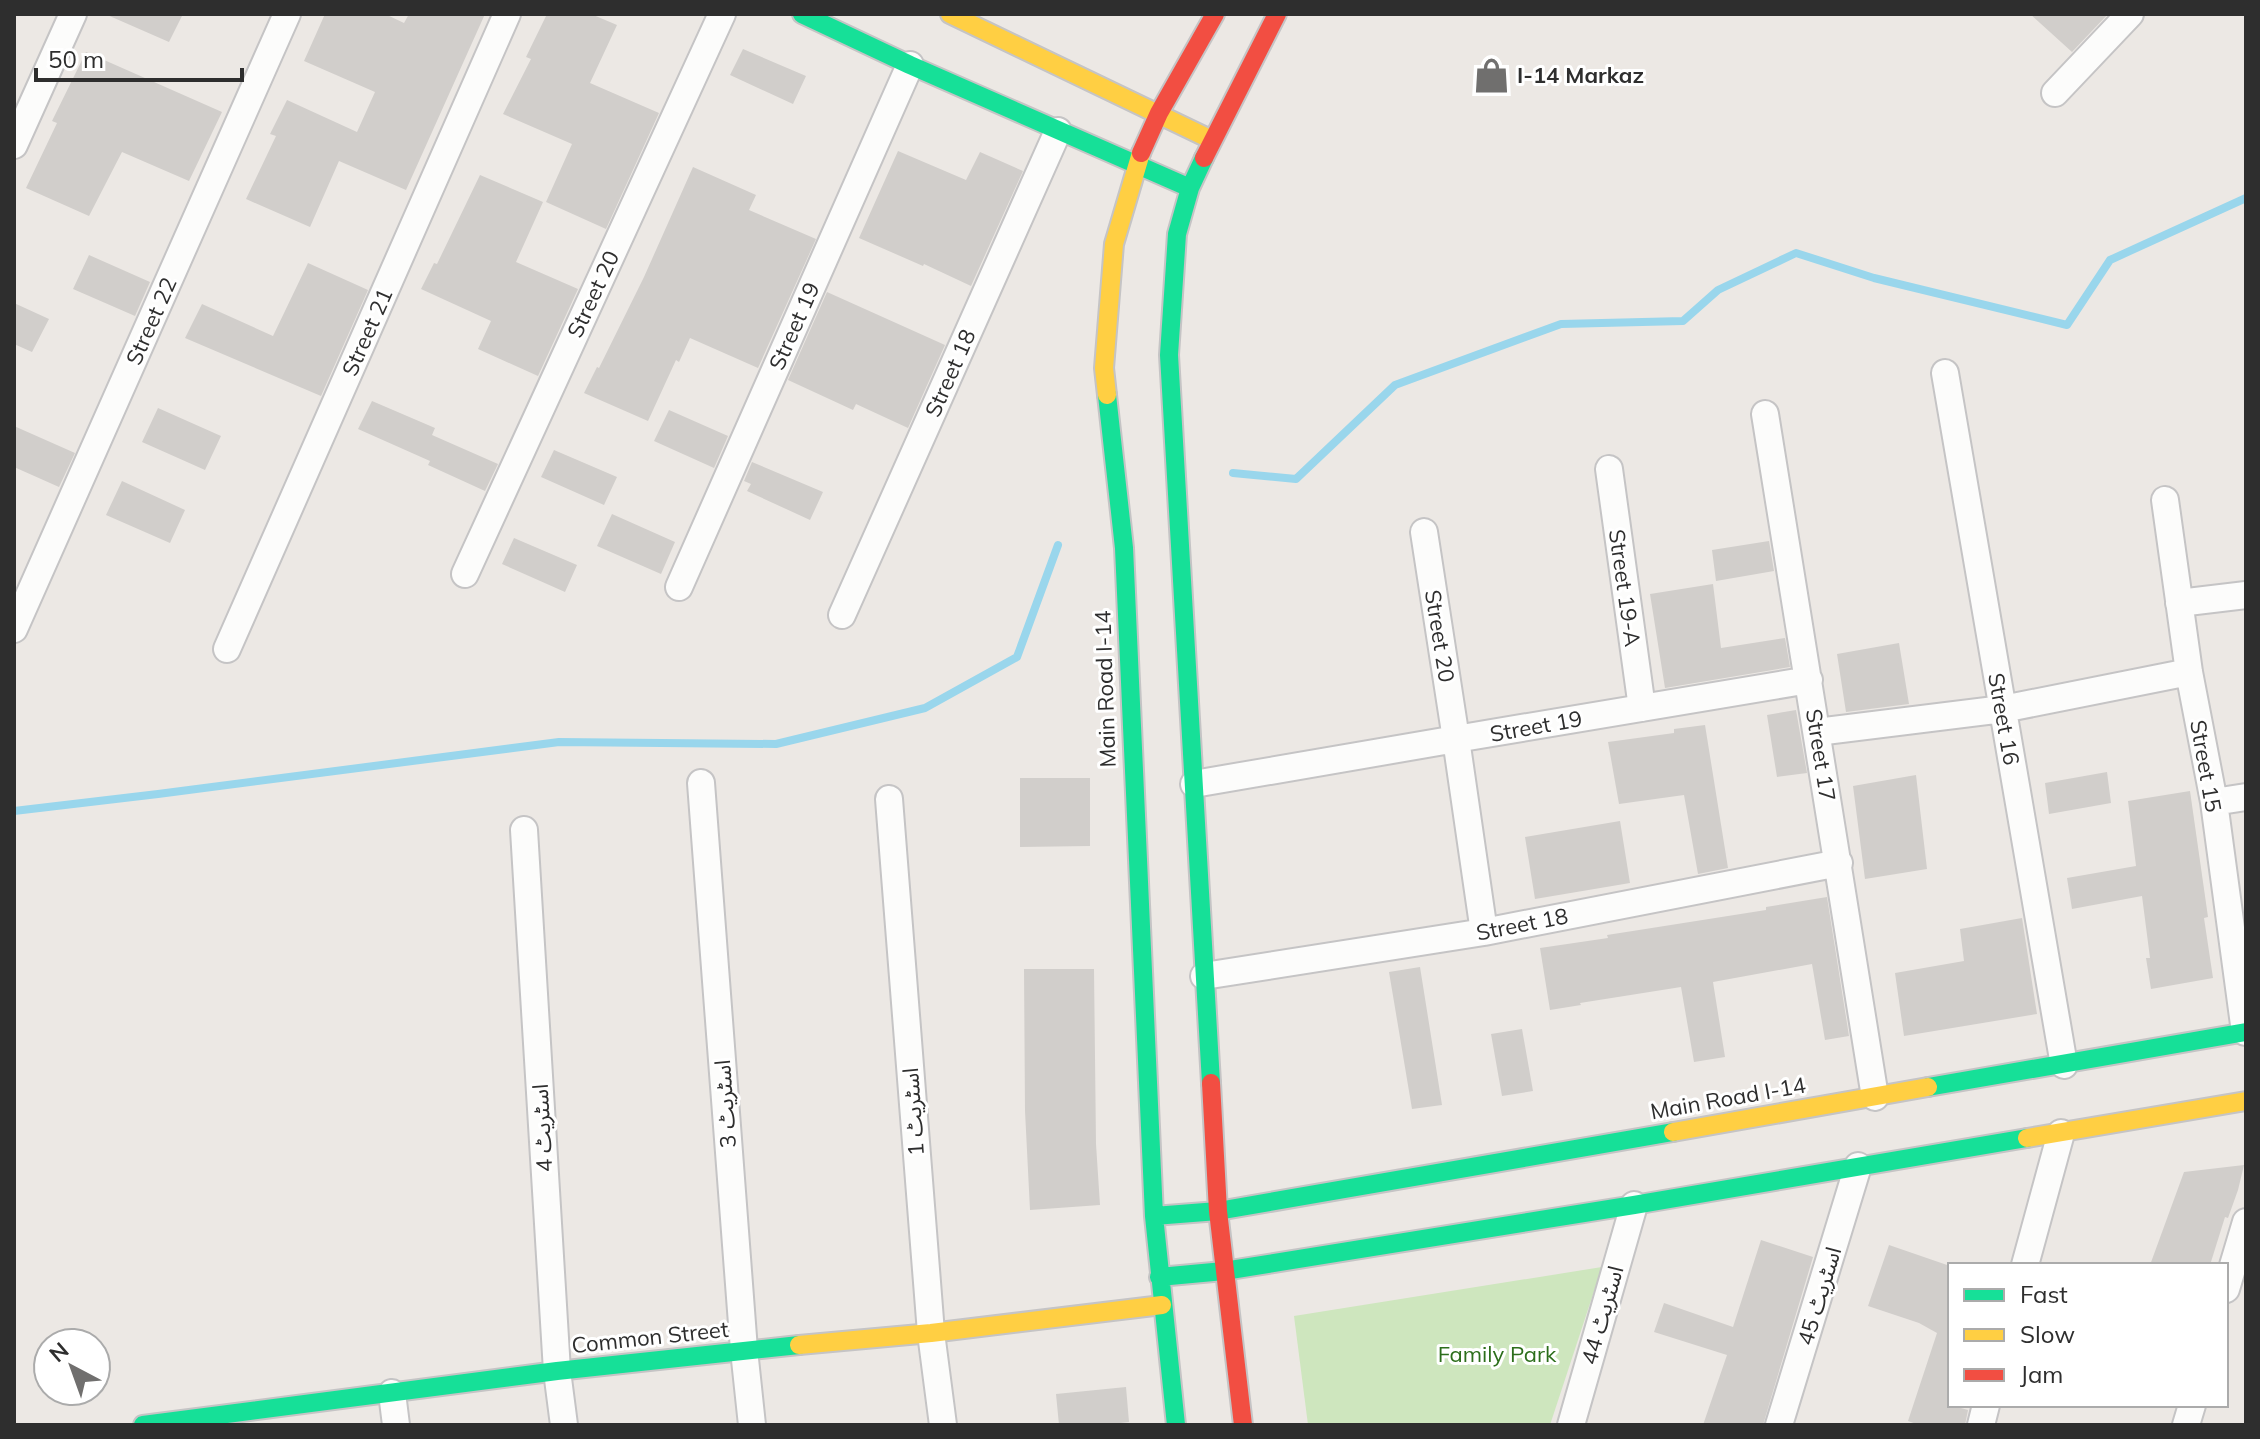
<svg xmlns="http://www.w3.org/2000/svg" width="2260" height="1439" font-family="Mulish,'Noto Sans Arabic',sans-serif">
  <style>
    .green { fill: #cee6be }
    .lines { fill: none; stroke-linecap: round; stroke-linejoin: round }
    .stream { stroke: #99d6ec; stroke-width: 8 }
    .building { fill: #d1cecb }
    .street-casing { stroke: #c5c4c5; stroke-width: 30 }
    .fast-casing { stroke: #c5c4c5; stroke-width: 22 }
    .slow-casing { stroke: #c5c4c5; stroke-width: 22 }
    .jam-casing { stroke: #c5c4c5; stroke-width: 22 }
    .street { stroke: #fcfcfb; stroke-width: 26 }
    .fast { stroke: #16e098; stroke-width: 18 }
    .slow { stroke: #ffcf43; stroke-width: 18 }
    .jam { stroke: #f24e42; stroke-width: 18 }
    .labels { text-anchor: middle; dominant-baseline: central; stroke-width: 6; stroke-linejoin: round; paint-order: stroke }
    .poi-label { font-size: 22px; font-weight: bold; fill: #2e2e2e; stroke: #fff; text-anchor: start }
    .street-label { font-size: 22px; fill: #2e2e2e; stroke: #fff }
    .park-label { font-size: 22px; fill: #2c6e1b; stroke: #fff }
  </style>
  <rect width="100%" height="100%" fill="#ece8e4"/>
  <!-- green -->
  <path class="green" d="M1602,1267L1550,1425H1308L1294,1316Z"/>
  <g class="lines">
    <!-- stream -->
    <path class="stream" d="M1233,473L1296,479L1395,385L1561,324L1683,321L1718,290L1796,253L1874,278L2067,325L2110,260L2246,198
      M14,811L158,794L559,742L776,744L925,708L1017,657L1058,545"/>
  </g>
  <!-- building -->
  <path class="building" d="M105,14H183L169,42Z
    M325,14H385L404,23L409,14H485L406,190L339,161L310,227L246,199L276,136L270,134L287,100L357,132L375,92L304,61Z
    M547,14H591L617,25L590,83L659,113L606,229L546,202L572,144L503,114L531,59L526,57Z
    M2030,14H2108L2072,52Z
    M743,49L806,76L793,104L730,75Z
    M86,52L222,112L189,181L122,152L89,216L26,188L57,123L52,121Z
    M898,151L966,180L980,152L1023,171L971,286L924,264L923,266L859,238Z
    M693,167L756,195L749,210L816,239L758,368L690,338L679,362L676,360L648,421L584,393L597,367L599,368L644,277Z
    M480,175L543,202L516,262L578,289L538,376L478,349L491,321L421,289L434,263L437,264Z
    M89,255L150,282L135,316L73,289Z
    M308,263L368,290L321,396L185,338L202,304L273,336Z
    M827,292L945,345L908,428L856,404L853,410L788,380Z
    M14,303L49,319L32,352L14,344Z
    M372,401L435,428L432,435L498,464L485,491L428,465L430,461L358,429Z
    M158,408L221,436L205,470L142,442Z
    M669,410L728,436L714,468L654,441Z
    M14,426L75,453L59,487L14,467Z
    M554,450L617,477L604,505L541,477Z
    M752,462L823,492L810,520L747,491L751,484L744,481Z
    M122,481L185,510L170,543L106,515Z
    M612,514L675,542L661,574L597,546Z
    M514,538L577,565L565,592L502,564Z
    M1769,541L1774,571L1716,581L1712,550Z
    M1713,584L1721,648L1785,638L1790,667L1665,688L1650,594Z
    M1899,643L1909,704L1846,712L1837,654Z
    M1796,710L1807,773L1777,777L1767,715Z
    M1705,725L1728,868L1698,874L1684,795L1619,804L1608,742L1674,733V729Z
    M2107,772L2111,803L2049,814L2045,783Z
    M1916,775L1927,869L1865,879L1853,786Z
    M1020,778H1090V846L1020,847Z
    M2190,791L2208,917L2204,918L2213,978L2151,989L2146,958H2150L2142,896L2072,909L2067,878L2136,866L2128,801Z
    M1620,821L1630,883L1535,899L1525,837Z
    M1827,897L1849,1036L1825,1040L1812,964L1713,982L1725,1057L1694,1062L1681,987L1580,1003L1581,1005L1550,1010L1540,948L1608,938L1607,935L1639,930L1766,910V907Z
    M2022,918L2037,1014L1904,1036L1895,973L1964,961L1960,929Z
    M1420,967L1442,1105L1412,1109L1389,972Z
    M1024,969H1094L1096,1144L1100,1205L1030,1210L1025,1111Z
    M1522,1029L1533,1091L1502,1096L1491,1034Z
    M2244,1165L2238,1190L2228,1218L2225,1217L2210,1265H2150L2184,1172Z
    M1761,1240L1813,1257L1763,1425H1703L1727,1355L1654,1332L1664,1303L1733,1327Z
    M1889,1245L1950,1266V1405L1968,1410L1965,1425H1919L1908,1421L1937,1333L1919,1323L1868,1306Z
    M1126,1387L1129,1422L1104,1425H1059L1056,1394Z"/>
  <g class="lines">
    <defs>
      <path id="street" d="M2055,93L2130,14
        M14,145L73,14
        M1945,373L2064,1065
        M1765,414L1875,1097
        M1609,469L1642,708
        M2165,500L2189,672L2214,802L2245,1032
        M465,574L722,14
        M679,587L910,65
        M2179,603L2246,595
        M842,615L1058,131
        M14,629L287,14
        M227,649L507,14
        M1817,732L2003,709L2189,672
        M701,783L744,1350L752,1425
        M1194,784L1456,739L1424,532
        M889,799L931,1333L943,1425
        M2214,802L2246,797
        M524,830L557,1371L564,1425
        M1484,932L1456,739L1809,680
        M1204,976L1484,932L1839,863
        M2025,1265L2061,1133
        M2226,1289L2246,1222
        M392,1393L396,1425
        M1571,1425L1634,1205
        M1779,1425L1858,1166
        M1981,1425L1986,1405
        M2186,1425L2192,1405"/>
      <path id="fast" d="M802,14L910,65L1190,188
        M1204,158L1190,188L1177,234L1169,355L1211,1083
        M1107,395L1124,548L1154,1216L1176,1425
        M1928,1087L2246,1032
        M1154,1216L1218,1211L1673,1132
        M1159,1277L1224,1271L1634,1205L2027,1138
        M143,1425L557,1371L799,1345"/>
      <path id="slow" d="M950,14L1212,140
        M1107,395L1104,368L1114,244L1141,153
        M1673,1132L1928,1087
        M2027,1138L2246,1101
        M799,1345L931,1333L1162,1305"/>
      <path id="jam" d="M1141,153L1159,113L1215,14
        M1204,158L1277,14
        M1211,1083L1218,1211L1243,1425"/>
    </defs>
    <!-- street casing -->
    <use href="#street" class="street-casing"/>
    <!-- fast casing -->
    <use href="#fast" class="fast-casing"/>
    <!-- slow casing -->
    <use href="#slow" class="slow-casing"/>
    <!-- jam casing -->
    <use href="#jam" class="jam-casing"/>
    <!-- street -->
    <use href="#street" class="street"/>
    <!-- fast -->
    <use href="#fast" class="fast"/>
    <!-- slow -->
    <use href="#slow" class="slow"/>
    <!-- jam -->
    <use href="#jam" class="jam"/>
  </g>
  <!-- icons -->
  <defs>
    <symbol id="shop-bare" viewBox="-9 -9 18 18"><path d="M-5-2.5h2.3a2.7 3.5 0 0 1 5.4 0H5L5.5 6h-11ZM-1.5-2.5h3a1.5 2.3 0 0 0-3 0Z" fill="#706f6e" stroke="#fff" stroke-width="2.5" paint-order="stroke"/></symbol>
  </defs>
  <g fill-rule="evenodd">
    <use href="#shop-bare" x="1466" y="50" width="51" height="51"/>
  </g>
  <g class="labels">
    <!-- poi labels -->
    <g class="poi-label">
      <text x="1517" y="75">I-14 Markaz</text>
    </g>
    <!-- street labels -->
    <g class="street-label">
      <text transform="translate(593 294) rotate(-65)">Street 20</text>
      <text transform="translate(151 321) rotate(-66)">Street 22</text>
      <text transform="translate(794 326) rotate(-66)">Street 19</text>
      <text transform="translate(367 332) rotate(-66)">Street 21</text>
      <text transform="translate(950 373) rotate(-66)">Street 18</text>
      <text transform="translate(1625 588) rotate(82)">Street 19-A</text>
      <text transform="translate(1440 636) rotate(81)">Street 20</text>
      <text transform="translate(1105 689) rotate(-92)">Main Road I-14</text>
      <text transform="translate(2004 719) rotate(80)">Street 16</text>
      <text transform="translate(1536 726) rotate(-10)">Street 19</text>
      <text transform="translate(1821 755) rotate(81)">Street 17</text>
      <text transform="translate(2206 766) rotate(80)">Street 15</text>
      <text transform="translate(1522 924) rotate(-11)">Street 18</text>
      <text transform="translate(1728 1098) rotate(-10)">Main Road I-14</text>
      <text transform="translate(725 1104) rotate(-94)">اسٹریٹ 3</text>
      <text transform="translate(913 1112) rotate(-94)">اسٹریٹ 1</text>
      <text transform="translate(542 1128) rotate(-93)">اسٹریٹ 4</text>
      <text transform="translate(1819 1296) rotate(-73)">اسٹریٹ 45</text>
      <text transform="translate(1602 1315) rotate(-74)">اسٹریٹ 44</text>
      <text transform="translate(650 1337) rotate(-6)">Common Street</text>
    </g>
    <!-- park labels -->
    <g class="park-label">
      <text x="1497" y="1354">Family Park</text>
    </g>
  </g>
  <!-- border -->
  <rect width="2260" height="1439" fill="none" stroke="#2e2e2e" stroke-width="32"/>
  <!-- legend -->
  <rect x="1948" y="1263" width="280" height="144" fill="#ffffff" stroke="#ababab" stroke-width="2"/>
  <rect x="1964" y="1289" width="40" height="12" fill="#16e098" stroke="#ababab" stroke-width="2"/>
  <text x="2020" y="1303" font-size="24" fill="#2e2e2e">Fast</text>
  <rect x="1964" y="1329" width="40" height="12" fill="#ffcf43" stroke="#ababab" stroke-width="2"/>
  <text x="2020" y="1343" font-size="24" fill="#2e2e2e">Slow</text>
  <rect x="1964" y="1369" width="40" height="12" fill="#f24e42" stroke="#ababab" stroke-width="2"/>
  <text x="2020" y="1383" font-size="24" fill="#2e2e2e">Jam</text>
  <!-- north arrow -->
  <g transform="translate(72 1367) rotate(319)"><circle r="38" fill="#ffffff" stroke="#ababab" stroke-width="2"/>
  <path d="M0-6L14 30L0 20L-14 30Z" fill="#706f6e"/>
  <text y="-12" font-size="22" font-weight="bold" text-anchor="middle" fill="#2e2e2e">N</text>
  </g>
  <!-- scale -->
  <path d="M36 68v12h206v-12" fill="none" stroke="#2e2e2e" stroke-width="4"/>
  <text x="48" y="68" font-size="24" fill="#2e2e2e" stroke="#ffffff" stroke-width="6" paint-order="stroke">50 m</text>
</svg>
